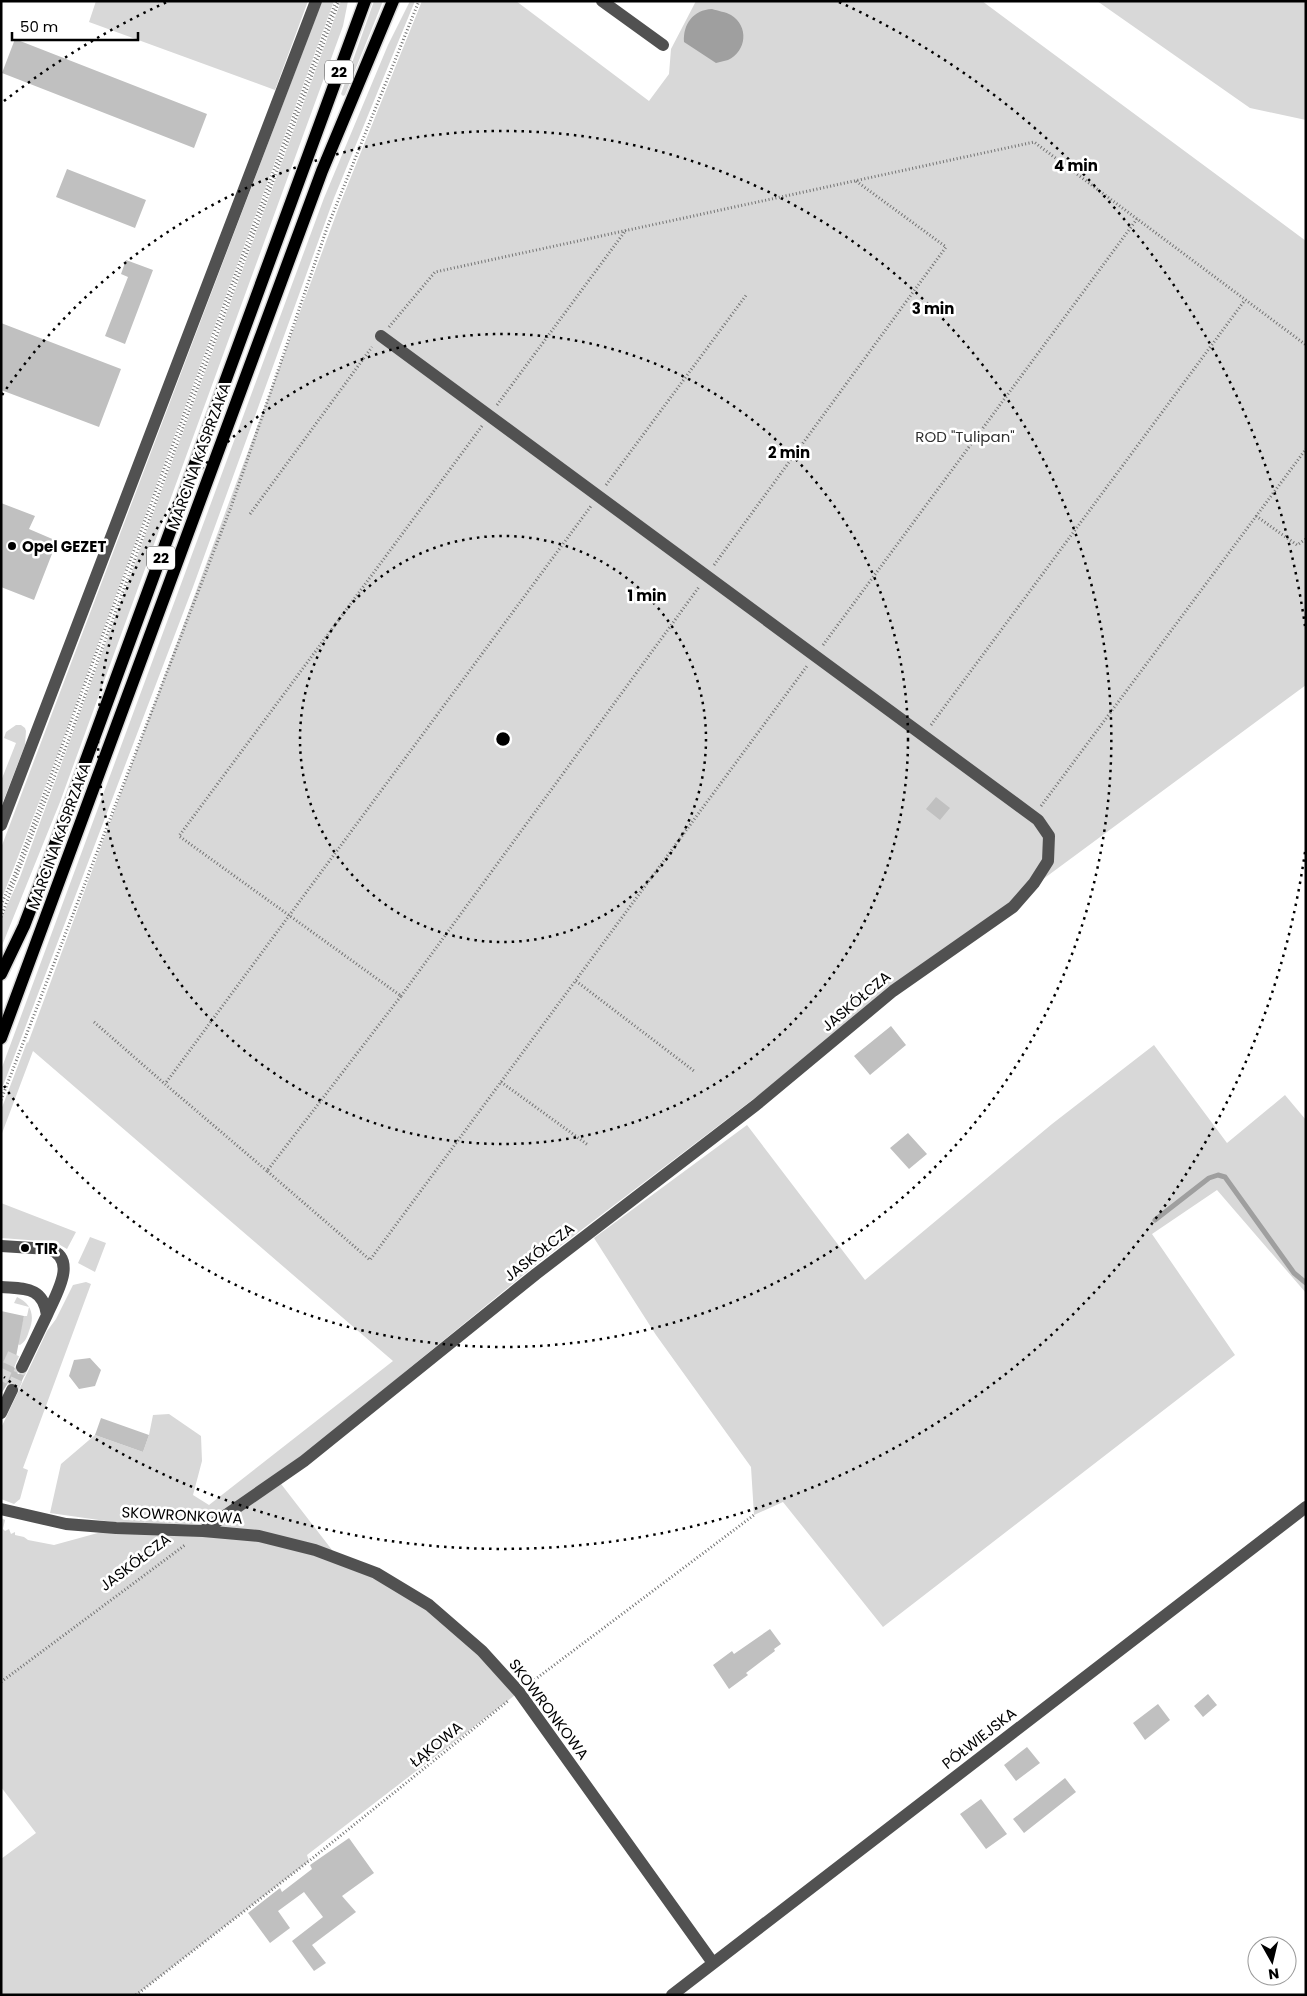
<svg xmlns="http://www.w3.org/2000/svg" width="1307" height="1996" font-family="Poppins,sans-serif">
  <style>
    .green { fill: #d8d8d8 }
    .water { fill: #9f9f9f }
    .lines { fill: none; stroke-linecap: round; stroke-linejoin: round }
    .stream { stroke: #9f9f9f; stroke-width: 5 }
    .building { fill: #c0c0c0 }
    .minor-tunnel { stroke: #d9d9d9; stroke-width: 12; stroke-dasharray: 12 6; stroke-linecap: butt }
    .major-casing { stroke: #dbdbdb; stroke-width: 15 }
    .path { stroke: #737373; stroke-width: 3; stroke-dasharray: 1 2.5; stroke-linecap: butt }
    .minor { stroke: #515151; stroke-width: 12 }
    .major { stroke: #000; stroke-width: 12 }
    .ring { fill: none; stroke: #000; stroke-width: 2.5; stroke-dasharray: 2.5 5 }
    .poi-dot { fill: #000; stroke: #fff; stroke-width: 2 }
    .labels { text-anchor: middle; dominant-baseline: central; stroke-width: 5; stroke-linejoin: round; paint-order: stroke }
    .shield { fill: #fff; stroke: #4c4c4c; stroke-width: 1 }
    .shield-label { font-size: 14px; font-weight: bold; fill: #000 }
    .park-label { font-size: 15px; fill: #2f2f2f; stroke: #fff }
    .street-label { font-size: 15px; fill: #000; stroke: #fff }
    .poi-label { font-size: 15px; font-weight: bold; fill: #000; stroke: #fff; text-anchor: start }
    .centre { fill: #000; stroke: #fff; stroke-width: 2.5 }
    .ring-label { font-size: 15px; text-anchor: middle; font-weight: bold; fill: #000; stroke: #fff; stroke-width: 5; stroke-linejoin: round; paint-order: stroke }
  </style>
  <rect width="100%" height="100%" fill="#fff"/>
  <!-- green -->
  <path class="green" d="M96,1H308L275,90L89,22Z
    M322,1H334L58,753L1,901V848Z
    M341,1H348L343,26L60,802L1,948V919L20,877Z
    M374,1H383L345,95L343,96L341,94Z
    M410,1H415L334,198L193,587L1,1091V1070L324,198L388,45Z
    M422,1H516L649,101L669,74L671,49L696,1H982L1306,241V685L1027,891L538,1263L406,1371L278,1480L339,1559L429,1605L519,1692L307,1855L309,1861L136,1995H1V1859L36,1833L1,1787V1518L5,1520L3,1529L5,1531L9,1529L11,1534L15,1532V1535L24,1537L28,1540L54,1545L116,1528L211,1525L113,1522L50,1513L61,1464L95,1435L143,1452L149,1435L153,1415L169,1414L201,1436L202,1461L193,1495L209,1505L393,1361L33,1051L1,1136V1110L27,1042L28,1043L340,204Z
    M1097,1H1306V120L1250,108Z
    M16,725H21L25,728L26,731L25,745L1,807V781L16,743L4,738L6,732Z
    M1154,1045L1227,1143L1285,1095L1306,1120V1293L1217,1190L1152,1234L1235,1355L883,1627L783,1502L754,1515L751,1467L656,1335L594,1238L747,1125L865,1280L1052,1124Z
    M1,1203L76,1232L67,1249L55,1242L1,1238Z
    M90,1237L106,1243L95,1272L78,1263Z
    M86,1282L91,1284L23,1468L28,1470L20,1499L14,1504L1,1499V1428L47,1331L56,1319L73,1285Z
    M17,1297C32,1304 35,1316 29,1331C27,1337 26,1341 20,1345L17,1344L24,1316H27L29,1307L14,1303Z"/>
  <!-- water -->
  <path class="water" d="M712,9C718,11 726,12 731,15C749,26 747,51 728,60C724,61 720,62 716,63L684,42C683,24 693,10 712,9Z"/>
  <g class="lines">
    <!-- stream -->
    <path class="stream" d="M1155,1220L1209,1178L1218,1175L1225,1177L1294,1273L1306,1283"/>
  </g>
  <!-- building -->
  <path class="building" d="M15,39L207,114L194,148L2,73Z
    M67,169L146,200L135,228L56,197Z
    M126,260L153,270L125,344L105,336L128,277L121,274Z
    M1,323L121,369L99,427L1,390Z
    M1,503L35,516L29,529L57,541L34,600L1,587Z
    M936,797L950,808L940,820L926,809Z
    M891,1026L906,1045L870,1075L854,1056Z
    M908,1133L927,1154L909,1169L890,1148Z
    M1,1311L24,1316L14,1367L18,1374H25L19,1387L15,1383H8L1,1394Z
    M90,1358L101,1370L95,1386L79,1389L69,1376L74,1360Z
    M101,1418L149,1435L143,1452L95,1435Z
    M770,1629L781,1644L774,1649L775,1651L746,1673L748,1675L729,1689L713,1665L732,1651L734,1654Z
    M1208,1694L1217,1705L1203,1717L1194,1706Z
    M1158,1704L1170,1720L1145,1740L1133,1723Z
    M1027,1747L1040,1763L1016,1781L1004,1765Z
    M1065,1778L1076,1792L1024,1833L1013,1819Z
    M981,1799L1007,1834L986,1849L960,1814Z
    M349,1838L374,1873L342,1896L356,1912L312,1945L326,1963L314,1971L292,1941L323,1917L304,1892L278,1911L290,1928L270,1943L248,1913L280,1888L282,1892L312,1869L310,1865Z"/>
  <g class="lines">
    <!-- minor-tunnel -->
    <path class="minor-tunnel" d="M1,1381L15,1351
      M12,1390L22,1367"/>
    <defs>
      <path id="major" d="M1,974L24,926L50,858L365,1
        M1,1038L322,171L393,1"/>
    </defs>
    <!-- major casing -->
    <use href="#major" class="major-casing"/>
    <!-- path -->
    <path class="path" d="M389,327L435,272L1034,142L1306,345
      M497,405L626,230
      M482,426L179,836L401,996L267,1171L370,1260L807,666
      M606,485L747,294
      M250,514L372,347
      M1256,516L1297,545L1306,539
      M714,565L946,247L856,181
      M823,645L1137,219
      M931,725L1245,300
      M1041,806L1306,449
      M1,905L14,876L59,754L336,1
      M1,917L73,728L339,1
      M576,981L694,1071
      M401,996L699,587
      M94,1022L165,1084
      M501,1082L588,1145
      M1,1100L231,507L327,228L419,1
      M267,1171L165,1084L591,506
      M1,1682L185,1545
      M529,1684L754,1515
      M136,1995L309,1861L508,1701"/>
    <!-- minor -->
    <path class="minor" d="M602,1L663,45
      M1,825L316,1
      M1,1246L49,1249C79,1259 55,1296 47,1315
      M1,1287C24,1289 43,1286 47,1315L22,1367
      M1,1413L12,1390
      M1,1509L66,1524L116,1528L203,1531L259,1536L315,1550L376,1573L429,1605L482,1651L519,1692L713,1963
      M203,1531L304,1461L536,1274L756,1105L893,991L1013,907L1034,883L1048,861L1049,836L1038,820L381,336
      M672,1995L1306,1507"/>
    <!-- major -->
    <use href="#major" class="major"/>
  </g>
  <!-- distance rings -->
  <g class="ring">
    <circle cx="503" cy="739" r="203"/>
    <circle cx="503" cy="739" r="405"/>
    <path d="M2 395A608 608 0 1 1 2 1083"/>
    <path d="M1305 852A810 810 0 0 1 4 1377M4 101A810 810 0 0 1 167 2M839 2A810 810 0 0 1 1305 626"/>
  </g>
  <!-- markers -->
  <g class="poi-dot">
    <circle cx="12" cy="546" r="5"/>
    <circle cx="25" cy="1248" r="5"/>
  </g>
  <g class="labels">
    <!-- shield labels -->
    <g class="shield">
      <rect x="325" y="60.5" width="28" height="23" rx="4"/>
      <rect x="147" y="546.5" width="28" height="23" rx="4"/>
    </g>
    <g class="shield-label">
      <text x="339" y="72">22</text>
      <text x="161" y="558">22</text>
    </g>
    <!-- park labels -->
    <g class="park-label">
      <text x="965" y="436">ROD "Tulipan"</text>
    </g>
    <!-- street labels -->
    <g class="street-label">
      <text transform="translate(199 456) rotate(-70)">MARCINA KASPRZAKA</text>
      <text transform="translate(59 836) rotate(-70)">MARCINA KASPRZAKA</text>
      <text transform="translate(856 1001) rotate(-40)">JASKÓŁCZA</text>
      <text transform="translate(539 1252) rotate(-38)">JASKÓŁCZA</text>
      <text transform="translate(182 1515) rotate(3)">SKOWRONKOWA</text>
      <text transform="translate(135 1562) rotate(-37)">JASKÓŁCZA</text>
      <text transform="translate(549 1709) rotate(53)">SKOWRONKOWA</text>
      <text transform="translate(979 1738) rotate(-38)">PÓŁWIEJSKA</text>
      <text transform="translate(436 1744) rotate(-39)">ŁĄKOWA</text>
    </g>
    <!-- poi labels -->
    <g class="poi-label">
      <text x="22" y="546">Opel GEZET</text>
      <text x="35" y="1248">TIR</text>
    </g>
  </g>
  <circle cx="503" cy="739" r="8" class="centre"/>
  <g class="ring-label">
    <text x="1076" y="171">4 min</text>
    <text x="933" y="314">3 min</text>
    <text x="789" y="458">2 min</text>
    <text x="647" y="601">1 min</text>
  </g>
  <!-- border -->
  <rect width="1307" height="1996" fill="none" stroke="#000000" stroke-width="5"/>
  <!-- north arrow -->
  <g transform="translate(1272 1961) rotate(172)"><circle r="24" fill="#ffffff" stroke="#999999"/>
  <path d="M0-4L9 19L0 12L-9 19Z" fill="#000000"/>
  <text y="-8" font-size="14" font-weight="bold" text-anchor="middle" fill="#000000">N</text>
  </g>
  <!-- scale -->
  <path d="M12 32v8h126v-8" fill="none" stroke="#000000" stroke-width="2.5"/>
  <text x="20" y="32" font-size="15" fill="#000000" stroke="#ffffff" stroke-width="4" paint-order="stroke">50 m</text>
</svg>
